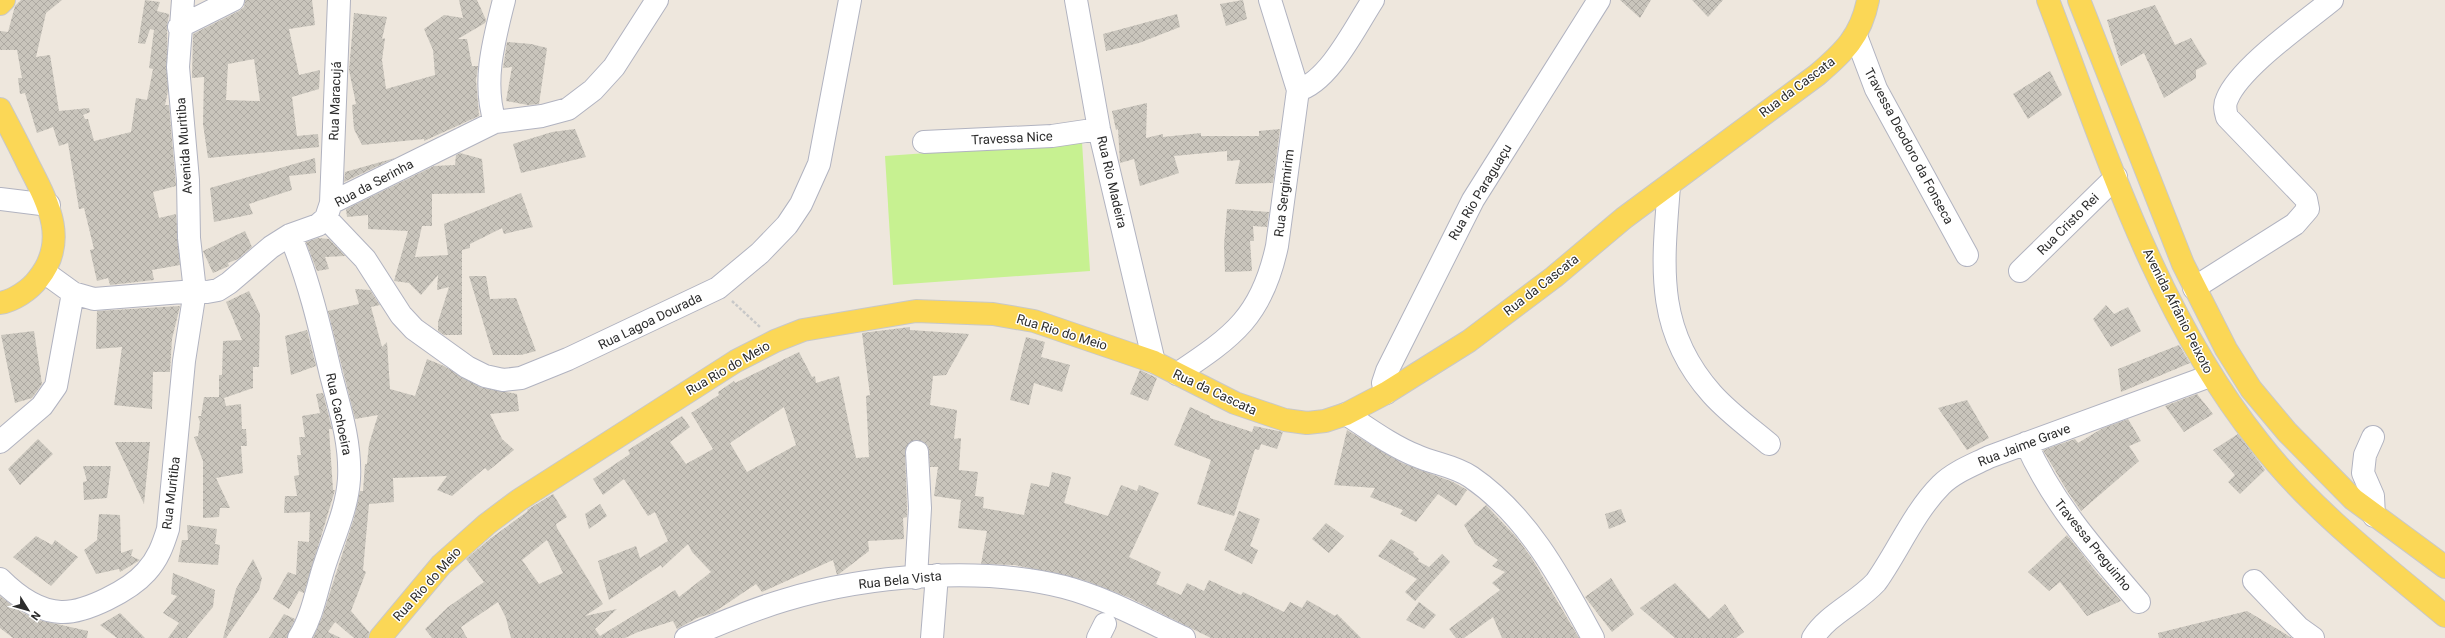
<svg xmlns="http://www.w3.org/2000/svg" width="2445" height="638" font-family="Roboto,sans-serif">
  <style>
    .pitch { fill: #c7f191 }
    .building { fill: url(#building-cross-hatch); fill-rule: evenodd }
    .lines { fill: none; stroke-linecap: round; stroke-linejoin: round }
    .minor-casing { stroke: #b1b3c0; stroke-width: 24 }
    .major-casing { stroke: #c8c8c8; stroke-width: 24 }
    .path { stroke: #c8c8c8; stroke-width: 2.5; stroke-dasharray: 3 2; stroke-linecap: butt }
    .minor { stroke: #fff; stroke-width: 22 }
    .major { stroke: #fbd756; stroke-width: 22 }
    .labels { text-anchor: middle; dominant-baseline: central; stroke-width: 3; stroke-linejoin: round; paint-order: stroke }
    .street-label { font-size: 13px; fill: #2c2c2c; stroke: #fff }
  </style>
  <defs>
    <pattern id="building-cross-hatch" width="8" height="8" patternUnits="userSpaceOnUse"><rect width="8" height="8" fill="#c9c5bc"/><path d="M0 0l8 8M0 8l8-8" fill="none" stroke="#ada9a2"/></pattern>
  </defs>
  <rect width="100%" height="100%" fill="#eee7dd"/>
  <!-- pitch -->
  <path class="pitch" d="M1082,142L1090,271L893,285L885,156Z"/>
  <!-- building -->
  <path class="building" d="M21,0H62L46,13L36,57L50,55L59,111L89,108L90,112L83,115L85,119H88L94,141L131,132L136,98L147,100L153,69L149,68L154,30L150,29L145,44L138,43L145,0L160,2L157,11L169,14L167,27L168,91L165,105H169L176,186L153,192L159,218L176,214L180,265L152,270L154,280L110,285L108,278L97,281L90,250L94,249L84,208L79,209L68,143L59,146L53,127L37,133L25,93L20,94L18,78H22L17,50H0V31L8,32L15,6Z
    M245,0H312L315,25L289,29L299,75L320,70L319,89L292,97L297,136L318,134L319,147L208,158L203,124L204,77L192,78L193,34L239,11L244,7ZM254,59L260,101L226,100L228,64Z
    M459,0H477L486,20L485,23L458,39H467L472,66H478L476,80L479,116L424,141V139L362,145L354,129L352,105L356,104L349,70L354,13L387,17L382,39L385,38L382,60L386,89L435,75L433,50L424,29L444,15L463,18Z
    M1243,0L1247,19L1226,26L1220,4Z
    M1620,0H1651L1640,18Z
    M1692,0H1723L1708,17Z
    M2155,5L2175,45L2191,38L2207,64L2196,70V78L2164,98L2144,53L2121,66L2107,20Z
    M1177,14L1180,27L1139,43L1106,51L1103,34Z
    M507,42L531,44L547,48L539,104L528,105L506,101L512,67L503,68Z
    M2050,71L2062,95L2028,119L2013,94Z
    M1147,103L1146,138L1163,134V137L1201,133V136H1259V131L1280,129L1273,183L1235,184L1240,160L1227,161V151L1174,156L1179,173L1140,186L1134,159L1120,163L1118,129L1116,130L1112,111Z
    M575,129L586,157L521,173L513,144L552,132Z
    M460,153L482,159L485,193L432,194V226H422L415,257L448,255L444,224L521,193L533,227L504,234L502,228L470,244V248L462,250V335H444L438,331V322L449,287L437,290L438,275L421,295L409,283L394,281L408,231L368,229V215L347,217L346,209L434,166L455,165L456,155Z
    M315,158L316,173L289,176L292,190L249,204L253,214L214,222L210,188Z
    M395,158L344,182L345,172Z
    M1227,209L1269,212L1267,227L1253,226L1254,241H1250L1252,271L1225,272L1224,245Z
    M245,231L252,247L238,259L228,263L229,266L213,273L203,251Z
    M318,238L329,239L345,256L325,257L329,269L317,271L306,242Z
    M469,276H486L490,299L516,298L536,351L521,355H493Z
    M355,289L370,290L380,305L371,307L382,347L387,342L390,389L415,396L427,359L444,366L480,387L517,394L519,411L490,414L502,439L514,450L488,471L485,468L452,496L437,490L447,476L393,478L394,502L369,504L363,570L366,572L351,611L369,632L368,638H354L335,622L328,632L341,638H313L322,617L354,518L360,491H363L365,464H367L369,444L378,415L355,419L328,311L359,304Z
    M249,291L260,314L259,367H253V388L224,398L226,406L241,404L242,429H246L247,446H241L243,473L216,478L230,508H220L219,517L203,518V461L194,437L198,436L200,422L198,416H201L204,397H219V375H222L223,341L242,340L226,302Z
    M2106,305L2114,314L2128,307L2141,331L2111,347L2093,319Z
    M180,306L172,339L170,372H153L152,409L114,405L122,347L96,349L97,311Z
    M910,327V330L969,334L946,375L933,376L930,405L957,410L954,439L961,438L959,470L978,472L975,496L984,497L983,508L1024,515L1031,483L1049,487L1052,472L1071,477L1064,503L1108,516L1121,485L1137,491L1139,485L1159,493L1129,557L1161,572L1156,584L1181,595L1187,583L1204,591L1209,580L1241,595L1243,592L1284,612L1290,602L1302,608L1307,600L1335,616L1337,614L1361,638H1211L1130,598L1083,580L1015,565L981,564L987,531L958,528L961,500L934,496L938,467H930L928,446L917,440L910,442L905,452L907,508V517L903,518L904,539L868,541L869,551L839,574L837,575L833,560L762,592L756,584L713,613L697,618L677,629L673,621L638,632L625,638H511L506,618L498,602L461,627L467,638H432L425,629L448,607L484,582L466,559L491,538L528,511L527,510L553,494L567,517L556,524L557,528L603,604L585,616L617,609L595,629L600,636L675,590L679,597L711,572L692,552L688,544L662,568L661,565L609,600L598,561L636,546L640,558L668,541L655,512L648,516L624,479L603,495L593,479L630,454L628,450L682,416L690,427L670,442L686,464L713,449L691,413L719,395L718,392L734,381L735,383L799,352L812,377L815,376L816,383L839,376L856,458L869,457L866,396L870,395L862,333ZM784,407L796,445L747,472L730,443ZM547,540L563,573L539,584L522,560Z
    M307,330L316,366L291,375L285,336Z
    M34,331L42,384L32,398L15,403L1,335Z
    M1026,337L1045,342L1041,357L1070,365L1062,392L1034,383L1029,405L1010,400Z
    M2179,345L2190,363L2121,392L2118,369Z
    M1140,370L1157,378L1148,401L1130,394Z
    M323,393L332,429H329L333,490H335L304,593L299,591L289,609L273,599L288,572L296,575L298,541L309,542L310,512L284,513L285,496H297L294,476L299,475L297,455H301L299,437H305L302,416L320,413L316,394Z
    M2197,394L2213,414L2184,432L2165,406Z
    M1967,400L1989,438L1967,450L1938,408Z
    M1190,407L1210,416V418L1252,432L1254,426L1283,432L1277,449L1261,444L1259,450L1255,449L1234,516L1197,504L1211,460L1174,445Z
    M2128,419L2141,441L2129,446L2139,461L2081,511L2066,489L2043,450L2075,439L2078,443L2103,428Z
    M1347,430L1402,463L1453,482L1467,490L1456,506L1438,494L1416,522L1400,514L1403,510L1370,497L1375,488L1334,485Z
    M2238,434L2265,470L2240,494L2228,482L2235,475L2213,450Z
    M38,439L53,454L20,485L8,469Z
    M115,442H150L144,504Z
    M83,466H111L107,498L84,500L83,482L87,481Z
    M600,504L607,516L589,529L585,514Z
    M1486,505L1516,537L1531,557L1579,638H1502L1493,617L1464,638H1456L1449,629L1500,590L1492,583L1505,572L1492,566L1498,560L1475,544L1464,525Z
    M1621,509L1626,522L1609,529L1605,514Z
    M1239,511L1260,519L1250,546L1258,550L1252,564L1224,550Z
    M99,514L120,515L121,553L133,549L131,556L140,560L120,572L119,569L96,574L84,550L97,540Z
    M1326,523L1344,536L1329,553L1312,539Z
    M187,525L217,529L215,544L220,545L218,565L178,562L182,540H188Z
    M2067,535L2097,573L2121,601L2087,616L2060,582L2049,591L2028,572Z
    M36,536L52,545L55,540L78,557L51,586L13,557Z
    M1391,539L1414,552L1413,554L1419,559L1418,561L1429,567L1442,554L1450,562L1415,601L1405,592L1417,579L1378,556Z
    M253,559L262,578L259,590L226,638H223L236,589Z
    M173,573L215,590L213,607L187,638H168L179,623L163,613L177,596L171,594Z
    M1611,578L1634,614L1612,632L1585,597Z
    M1675,583L1709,619L1725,604L1744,632L1736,638H1675L1640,608Z
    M0,596L21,612L39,620L88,631L87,638H13L0,628Z
    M1419,602L1436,615L1424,629L1406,620Z
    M2247,611L2292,638H2159L2158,633Z
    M120,613L145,638H117L100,625Z
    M284,614L295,619L287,638H269Z"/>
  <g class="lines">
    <defs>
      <path id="minor" d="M1076,0L1099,129L1154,362
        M1270,0L1298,90
        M179,27L233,0
        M1856,36L1876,89L1967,255
        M495,122C482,82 494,40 504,0
        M924,142L1052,136L1099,129
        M1669,186C1663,265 1654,329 1712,394C1729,413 1750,428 1769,444
        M0,199L49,205
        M331,203L495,122L542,116L568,109L593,90L614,67L657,0
        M326,218L365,259L401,315L414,329L467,367L485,376L503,380L521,378L568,359L718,288L760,253L787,225L801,204L819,164L850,0
        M290,235C309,280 320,328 331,375C340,409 351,444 349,479C347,511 332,540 323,570C316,593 312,617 299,638
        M2020,271L2116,177
        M44,272L73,293L94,299L195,291L207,292L218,290L229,283L271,247L290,235L318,225L326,218L331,203L339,0
        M2194,288L2295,224L2308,209L2306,199L2227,117C2225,110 2224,105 2227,99C2240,67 2304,23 2332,0
        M1177,374C1234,336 1262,316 1277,246L1298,90C1329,82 1356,26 1373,0
        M1386,393L1383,383L1387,371L1473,200L1599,0
        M1346,414C1369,429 1392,446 1417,456C1435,464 1455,466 1471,477C1528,516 1561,579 1593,638
        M2373,437L2365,455L2363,473L2373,496L2374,516
        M0,442L42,406L56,386L73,293
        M2026,443C2053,504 2096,552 2139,602
        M916,578L920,508L917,452
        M0,579C16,595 38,611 61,612C86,613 130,590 146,572C158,559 163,545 168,529L184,361L195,291L189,238L188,180L178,67L183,0
        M2254,581L2299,628L2313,638
        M686,638C718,624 751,610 785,600C867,575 981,566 1064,587C1106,598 1145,620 1184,638
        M932,638L937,575
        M1098,638L1105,624
        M1813,638C1828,614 1857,603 1876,582C1898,551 1914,512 1941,485C1954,472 1973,465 1989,457L2210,376"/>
      <path id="major" d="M2048,0C2106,152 2156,313 2259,442C2311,509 2380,562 2445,616
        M2079,0L2183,264L2226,349L2251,389L2287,432L2353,499L2445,567
        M0,4L4,0
        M0,109C10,128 20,147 29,166C48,203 69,241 38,279C30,290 13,301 0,303
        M380,638L441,565L487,524L519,500L736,361L775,341L803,330L916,311L993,314L1034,321L1154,362L1235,403L1285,420L1307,423L1325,421L1346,414L1386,393L1469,341L1554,277L1624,218L1817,75C1844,52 1861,36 1868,0"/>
    </defs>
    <!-- minor casing -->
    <use href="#minor" class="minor-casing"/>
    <!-- major casing -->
    <use href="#major" class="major-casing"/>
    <!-- path -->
    <path class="path" d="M732,301L760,327"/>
    <!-- minor -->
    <use href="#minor" class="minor"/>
    <!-- major -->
    <use href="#major" class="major"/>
  </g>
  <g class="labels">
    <!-- street labels -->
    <g class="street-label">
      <text transform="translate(1797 87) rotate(-37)">Rua da Cascata</text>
      <text transform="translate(335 101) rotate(-88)">Rua Maracujá</text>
      <text transform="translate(1012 138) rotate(-3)">Travessa Nice</text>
      <text transform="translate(184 146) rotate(-94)">Avenida Muritiba</text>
      <text transform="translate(1909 146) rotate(62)">Travessa Deodoro da Fonseca</text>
      <text transform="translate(1112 182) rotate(77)">Rua Rio Madeira</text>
      <text transform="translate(374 183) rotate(-28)">Rua da Serinha</text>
      <text transform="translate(1480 192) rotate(-59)">Rua Rio Paraguaçu</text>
      <text transform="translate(1284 193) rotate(-83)">Rua Sergimirim</text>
      <text transform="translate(2068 224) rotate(-45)">Rua Cristo Rei</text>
      <text transform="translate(1541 285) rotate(-38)">Rua da Cascata</text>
      <text transform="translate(2178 311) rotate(63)">Avenida Afrânio Peixoto</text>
      <text transform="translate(650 321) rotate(-26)">Rua Lagoa Dourada</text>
      <text transform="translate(1062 332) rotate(17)">Rua Rio do Meio</text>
      <text transform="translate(728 368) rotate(-30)">Rua Rio do Meio</text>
      <text transform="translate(1215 392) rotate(25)">Rua da Cascata</text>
      <text transform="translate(339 414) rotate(78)">Rua Cachoeira</text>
      <text transform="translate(2024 445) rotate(-21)">Rua Jaime Grave</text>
      <text transform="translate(171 493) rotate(-83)">Rua Muritiba</text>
      <text transform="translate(2093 545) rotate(51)">Travessa Preguinho</text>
      <text transform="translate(900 580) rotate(-6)">Rua Bela Vista</text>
      <text transform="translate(427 584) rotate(-48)">Rua Rio do Meio</text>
    </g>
  </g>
  <!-- north arrow -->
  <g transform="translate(28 610) rotate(127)" stroke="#ffffff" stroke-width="3" paint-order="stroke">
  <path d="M0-3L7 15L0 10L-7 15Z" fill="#2c2c2c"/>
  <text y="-6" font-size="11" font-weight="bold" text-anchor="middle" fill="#2c2c2c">N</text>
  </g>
</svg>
